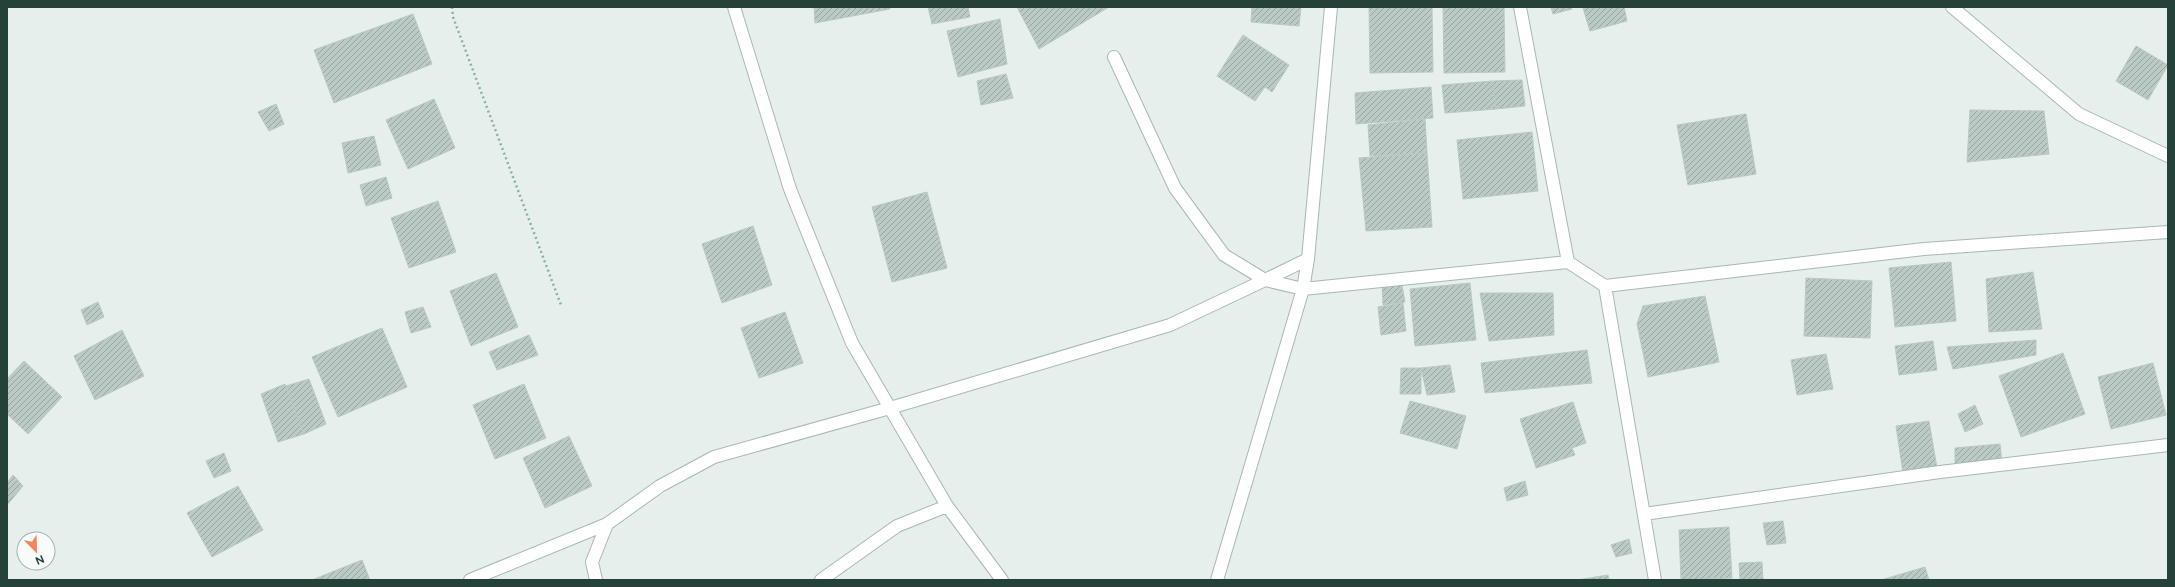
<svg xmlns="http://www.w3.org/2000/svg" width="2175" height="587" font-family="Figtree,sans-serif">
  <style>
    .building { fill: url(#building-hatch); stroke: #b8c9c2 }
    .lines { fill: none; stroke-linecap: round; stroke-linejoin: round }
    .minor-casing { stroke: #a8b8b2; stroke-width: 14 }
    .path { stroke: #86b3a5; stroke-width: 2.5; stroke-dasharray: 2 3; stroke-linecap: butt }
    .minor { stroke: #fff; stroke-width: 12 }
  </style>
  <defs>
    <pattern id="building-hatch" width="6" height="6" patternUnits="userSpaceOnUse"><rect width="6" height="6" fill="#bbcac4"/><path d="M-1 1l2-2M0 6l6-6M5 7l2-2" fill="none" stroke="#98a6a0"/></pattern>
  </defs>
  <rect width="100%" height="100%" fill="#e6efeb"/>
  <!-- building -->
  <path class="building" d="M814,7H890V9L815,23Z
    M928,7H968L970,17L932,24Z
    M1017,7H1109L1039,49Z
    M1252,7H1301L1299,26L1251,22Z
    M1369,7H1432L1433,72L1370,73Z
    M1443,7H1504L1505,72L1444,73Z
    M1551,7H1571L1572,9L1553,14Z
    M1586,7H1624L1627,21L1590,31L1583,8Z
    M413,14L432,64L334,103L314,50Z
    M1000,19L1007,64L958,77L947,31Z
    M1243,35L1289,65L1272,92L1265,87L1255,101L1217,76Z
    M2136,46L2168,65L2148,100L2116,81Z
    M1006,74L1013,98L981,105L977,81Z
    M1522,80L1525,106L1496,109L1493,81Z
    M1493,81L1496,109L1445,113L1442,85Z
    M1431,87L1433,118L1356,124L1355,93Z
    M434,99L455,148L408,169L386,120Z
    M276,104L284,124L269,131L258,112Z
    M1970,110L2044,111L2049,154L1967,162Z
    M1746,114L1756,174L1688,185L1677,125Z
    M1425,119L1427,153L1370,156L1368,125Z
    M1532,132L1538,191L1463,199L1457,140Z
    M374,136L381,165L348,173L342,143Z
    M1427,153L1432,227L1366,231L1359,158Z
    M386,177L392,198L366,206L360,185Z
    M927,192L947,268L892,282L872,207Z
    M438,201L456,252L409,268L391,218Z
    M753,226L772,285L722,303L702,244Z
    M1951,262L1956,321L1895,327L1889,268Z
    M2033,272L2042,329L1989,332L1986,279Z
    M496,273L518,327L471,346L450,291Z
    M1806,278L1872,281L1870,338L1804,336Z
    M1401,280L1405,302L1383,305L1382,282Z
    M1470,283L1476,340L1415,346L1410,289Z
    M1480,293H1553L1554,335L1489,341Z
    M1705,296L1719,362L1648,377L1637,324L1643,306Z
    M98,302L104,317L87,325L81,310Z
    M1403,303L1406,331L1381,335L1378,307Z
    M423,307L431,327L411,333L405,312Z
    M785,312L803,363L759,378L741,328Z
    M382,328L407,387L338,417L312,357Z
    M122,330L144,376L95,400L74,356Z
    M529,335L538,355L497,370L489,352Z
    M2036,340V355L1953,369L1947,347Z
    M1933,341L1937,370L1899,375L1895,346Z
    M1587,350L1592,383L1485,393L1481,363Z
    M2063,353L2085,414L2021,437L1999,376Z
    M1826,354L1833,389L1797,395L1791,360Z
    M24,361L62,397L28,434L7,414V379Z
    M2153,363L2166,415L2111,429L2098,377Z
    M1450,365L1455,392L1427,395L1421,368Z
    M1401,368H1421V394H1400Z
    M309,379L326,424L304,434L286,386Z
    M285,384L304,434L278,442L261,394Z
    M524,384L546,438L495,459L473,405Z
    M1410,401L1466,416L1457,449L1400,433Z
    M1573,402L1586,443L1572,448L1575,455L1536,468L1520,419Z
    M1975,405L1983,424L1965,432L1958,414Z
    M1929,421L1937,468L1903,473L1896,426Z
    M569,436L592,486L545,508L523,458Z
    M2000,444L2002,463L1955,468V448Z
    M224,453L231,471L214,478L206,461Z
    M13,475L23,486L7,505V483Z
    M1525,481L1528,495L1507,501L1504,488Z
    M238,486L263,530L212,557L187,513Z
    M1783,521L1786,543L1767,545L1763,523Z
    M1729,527L1732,578L1681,580L1679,530Z
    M1629,539L1632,553L1616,557L1611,545Z
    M362,560L370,580H312Z
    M1762,562L1763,580H1740L1739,563Z
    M1925,567L1929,580H1881Z
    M1608,575L1609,580H1577Z"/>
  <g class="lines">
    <defs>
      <path id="minor" d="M734,7L790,189L852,343L947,506L1002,580
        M1520,7L1568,262
        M1952,7L2079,114L2168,156
        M1114,57L1175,188L1224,255L1265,280L1308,259
        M1605,286L1924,249L2168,232
        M1644,514L1940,472L2168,445
        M470,580L607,524
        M596,580L592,562L607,524L660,486L714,457L890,408L1170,325L1265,280L1303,289L1568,262L1605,286L1655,580
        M821,580L897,526L947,506
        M1217,580L1303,289L1308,259L1331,7"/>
    </defs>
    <!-- minor casing -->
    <use href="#minor" class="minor-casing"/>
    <!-- path -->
    <path class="path" d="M452,7L453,17L561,305"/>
    <!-- minor -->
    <use href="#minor" class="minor"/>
  </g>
  <!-- border -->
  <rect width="2175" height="587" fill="none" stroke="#24423a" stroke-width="16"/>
  <!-- north arrow -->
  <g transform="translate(36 551) rotate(157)"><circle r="19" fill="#f7fbf9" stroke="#a3b1ad"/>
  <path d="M0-3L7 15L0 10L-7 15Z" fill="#f4845f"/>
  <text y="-6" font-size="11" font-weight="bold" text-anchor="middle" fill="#24423a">N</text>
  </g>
</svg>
